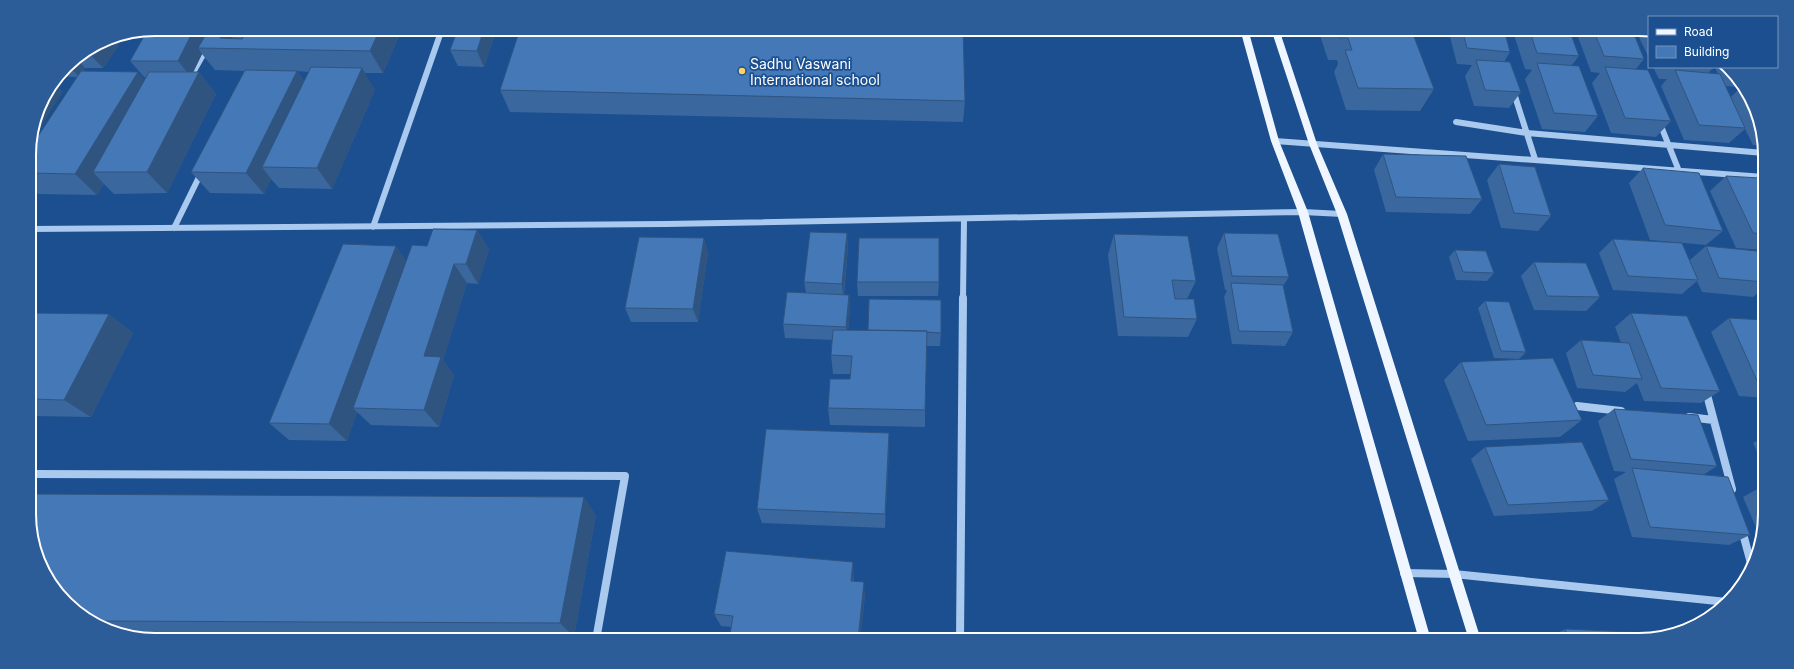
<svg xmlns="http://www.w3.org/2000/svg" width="1794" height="669" font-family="Inter,sans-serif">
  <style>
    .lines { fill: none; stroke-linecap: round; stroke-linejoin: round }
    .minor-far1 { stroke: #a9c9ee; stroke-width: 6 }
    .minor { stroke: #a9c9ee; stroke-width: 8 }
    .major { fill: #f0f6ff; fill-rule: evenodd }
    .wall { fill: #3a679d; fill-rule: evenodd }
    .shaded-wall { fill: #305480 }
    .building { fill: #4478b7; stroke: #305480; fill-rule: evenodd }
    .poi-dot { fill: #ffd166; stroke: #1b4f8f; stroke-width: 1.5 }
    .labels { text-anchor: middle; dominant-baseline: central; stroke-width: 3.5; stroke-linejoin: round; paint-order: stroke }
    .poi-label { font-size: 14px; fill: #fff; stroke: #1b4f8f; text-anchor: start }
    .rim { fill: none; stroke: #fff; stroke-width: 2 }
  </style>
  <rect width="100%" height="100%" fill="#1b4f8f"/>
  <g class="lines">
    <!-- minor-far1 -->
    <path class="minor-far1" d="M191,76L208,46
      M1513,90L1535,159
      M1659,121L1679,171
      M1456,122L1527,133L1764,153
      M1275,141L1764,177
      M373,227L442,29
      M174,228L202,171
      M30,229L666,224L1303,212L1342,214
      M963,299L964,220"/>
    <!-- minor -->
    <path class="minor" d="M1706,391L1732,489
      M1577,406L1621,411
      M1689,417L1713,420
      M31,474L625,476L596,640
      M1742,530L1752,567
      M1404,573L1454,574L1727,602
      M960,640L963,298"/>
    <!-- major -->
    <path class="major" d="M1240,29H1248L1279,141L1308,212L1431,640H1419L1298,212L1271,141Z
      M1271,29H1279L1317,144L1347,214L1481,640H1469L1337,214L1309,144Z"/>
  </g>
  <!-- wall -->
  <path class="wall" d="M155,29H395L399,36L383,73H364L375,90L332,189L279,188L271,179L264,194L210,193L191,172L245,71L215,70L202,54L193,72H199L216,94L167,193L114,194L104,184L97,195L38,194L30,186L29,150L77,77L60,76L72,61L107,39L113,37L119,45L103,68H85L83,71L144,80L146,77H144L130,61ZM297,71L309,72L304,81Z
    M458,29H497L484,67L458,66L450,50Z
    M1318,29H1411L1434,89L1420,111L1346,110L1334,72L1338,64L1337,60H1328Z
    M1448,29H1504L1510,52L1504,62L1521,92L1509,108L1474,106L1465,76L1472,65L1457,64Z
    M1512,29H1569L1579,56L1572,65L1598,116L1585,132L1542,129L1525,79L1532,70L1525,69Z
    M1575,29H1632L1644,59L1636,69L1671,121L1656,137L1611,133L1592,83L1600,73L1591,72Z
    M1635,29H1639L1649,31V58Z
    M1653,67H1714L1708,73L1718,74L1715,67H1726L1734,72L1752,100L1764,139V146L1753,145L1745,129L1729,143L1684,140L1661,86L1667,79H1659ZM1725,86L1741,87L1731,97Z
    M500,90L965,101L963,122L510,112Z
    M1383,154L1482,199L1470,214L1386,212L1374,170Z
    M1499,164L1551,216L1538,231L1501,228L1487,180Z
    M1643,168L1723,231L1706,245L1650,240L1629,183Z
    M1726,176L1764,187V250L1736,248L1710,191Z
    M477,230L489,250L478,284L467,283L443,360L454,375L439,427L371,425L357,412L347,441L289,440L269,423L406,261L427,246Z
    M847,233L848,248L844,295H849L850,309L848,330L941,333L940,346H926L925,410V427L830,425L828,408L850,379L851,374H833L831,355L833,340L785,338L783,324L806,293L804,282Z
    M1224,233L1289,277L1283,286L1293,332L1285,346L1232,344L1224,297L1227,290H1225L1217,248Z
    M1114,234L1196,281L1187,299L1197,319L1188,337L1118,336L1108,255Z
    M704,238L708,253L698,322H631L625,308Z
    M1613,239L1690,260L1706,246L1764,267V288L1753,297L1702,292L1697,281L1682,294L1613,290L1599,253Z
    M1455,250L1494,273L1487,281L1456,280L1449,257Z
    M1534,262L1600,297L1586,311L1534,310L1521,276Z
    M857,282H939L938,296H858Z
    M1485,301L1526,352L1519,359L1494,358L1478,308Z
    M30,313L109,314L133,333L91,417L31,416Z
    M1631,313L1720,391L1701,403L1644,401L1637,383L1625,392L1577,388L1566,353L1581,340L1621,343L1615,327Z
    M1729,318L1764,320L1765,398L1739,396L1711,332Z
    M1461,362L1582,420L1560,437L1468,441L1444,380Z
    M1614,409L1717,466L1703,475L1750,535L1729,545L1632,537L1614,479L1626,472L1614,471L1598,421Z
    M889,433V450L885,528L762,523L757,509Z
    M1765,436V469L1753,443Z
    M1485,447L1609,500L1592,511L1494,516L1471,459Z
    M1763,486H1765V514L1761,539L1743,497Z
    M596,515L574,637L127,635L115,633L60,597Z
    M854,575V581L865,595L860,640H734L730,634L732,627L721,626L714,614Z
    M1565,629L1647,640H1543Z"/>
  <!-- shaded-wall -->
  <path class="shaded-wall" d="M194,29H214L198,48L202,54L191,77L178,61Z
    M226,29L240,49L220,38Z
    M380,29H395L399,36L383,73L370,51Z
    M484,29H497L484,67L477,51Z
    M113,37L119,45L103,68L87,51L107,39Z
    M76,58L85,68L79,77L68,65L72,61Z
    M362,68L375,90L332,189L317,168Z
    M297,71L312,93L262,167L271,179L264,194L246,173Z
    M138,72L157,94L93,172L104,184L97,195L75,174Z
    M199,72L216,94L167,193L147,172Z
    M55,83L63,92L31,142L42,99Z
    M477,230L489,250L478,284L466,264Z
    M847,233L848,248L843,298L842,284Z
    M704,238L708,253L698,322L693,309Z
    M396,246L410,266L353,408L357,412L347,441L329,424Z
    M454,264L467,283L443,360L454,375L439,427L424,410V356Z
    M849,295L850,309L847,341L846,327Z
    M109,314L133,333L91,417L64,400Z
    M889,433V450L885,528V514Z
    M584,497L596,515L574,637L560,623Z
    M853,562L854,575L852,593L851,581Z
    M864,582L865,595L860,640H858Z"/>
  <!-- building -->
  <path class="building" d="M155,29H194L178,61H130L147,31Z
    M209,29H380L370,51L198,48ZM226,29L248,30L242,39L220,38Z
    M458,29H484L477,51L450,50Z
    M520,29H963L965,101L500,90Z
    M1336,29H1411L1434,89L1358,88L1345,50H1352L1348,38H1339Z
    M1462,29H1504L1510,52L1467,48Z
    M1529,29H1569L1579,56L1537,53Z
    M1593,29H1632L1644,59L1604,56Z
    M1476,60L1510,62L1521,92L1485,90Z
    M1537,63L1579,66L1598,116L1554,113Z
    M311,67L362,68L317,168L262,167Z
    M1605,67L1648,70L1671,121L1625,118Z
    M245,70L297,71L246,173L191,172Z
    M1675,70L1720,74L1745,128L1699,125Z
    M81,71L138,72L75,174L29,173V150Z
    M149,72H199L147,172H93Z
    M1383,154L1466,156L1482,199L1396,197Z
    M1499,164L1535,167L1551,216L1514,213Z
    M1643,168L1699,173L1723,231L1665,225Z
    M1726,176L1760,178L1764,187V234L1753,233Z
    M433,229L477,230L466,264H454L424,356L441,357L424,410L353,408L412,245L427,246Z
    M810,232L847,233L842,284L804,282Z
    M1224,233L1278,234L1289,277L1232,276Z
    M1114,234L1188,236L1196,281L1172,280L1175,299H1194L1197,319L1124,317Z
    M639,237L704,238L693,309L625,308Z
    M859,238H939V282H857Z
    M1613,239L1682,243L1698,280L1628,276Z
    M343,244L396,246L329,424L269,423Z
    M1706,246L1757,251L1764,267V282L1719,278Z
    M1455,250L1486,251L1494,273L1463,272Z
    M1534,262L1586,263L1600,297L1547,296Z
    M1231,283L1283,285L1293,332L1239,331Z
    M787,292L849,295L846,327L783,324Z
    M869,299L941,300V333L926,332L927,331L868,330Z
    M1485,301L1509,302L1526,352L1501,351Z
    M30,313L109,314L64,400L31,399Z
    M1631,313L1687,316L1720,391L1661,388Z
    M1729,318L1764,320L1765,384L1758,383Z
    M833,330L927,331L925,410L828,408L830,379H850L852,356L831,355Z
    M1581,340L1629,343L1642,379L1593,375Z
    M1553,358L1582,420L1486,425L1461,362Z
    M1614,409L1698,415L1717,466L1631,459Z
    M766,429L889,433L885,514L757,509Z
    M1582,442L1609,500L1508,505L1485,447Z
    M1632,468L1728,477L1750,535L1650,527Z
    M31,494L584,497L560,623L97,621L60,597L31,538Z
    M726,551L853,562L851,581L864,582L858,640H797L730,634L733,616L714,614Z
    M1565,629L1674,634L1647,640H1569Z"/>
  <!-- markers -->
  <circle class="poi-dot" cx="742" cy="71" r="4"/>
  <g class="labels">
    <!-- poi labels -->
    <g class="poi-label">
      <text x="750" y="63">Sadhu Vaswani<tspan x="750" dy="16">International school</tspan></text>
    </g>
  </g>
  <!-- crop -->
  <path d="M0 0H1794V669H0ZM155 36H1639A119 119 0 0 1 1758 155V514A119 119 0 0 1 1639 633H155A119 119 0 0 1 36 514V155A119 119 0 0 1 155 36Z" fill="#2d5d98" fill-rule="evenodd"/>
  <path class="rim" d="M155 36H1639A119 119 0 0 1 1758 155V514A119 119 0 0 1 1639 633H155A119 119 0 0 1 36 514V155A119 119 0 0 1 155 36Z"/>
  <!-- legend -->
  <rect x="1648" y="16" width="130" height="52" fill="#1b4f8f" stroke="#7695bc"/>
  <rect x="1656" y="29" width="20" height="6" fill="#f0f6ff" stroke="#7695bc"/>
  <text x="1684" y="36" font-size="12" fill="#ffffff">Road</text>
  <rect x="1656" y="46" width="20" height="12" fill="#4478b7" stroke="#7695bc"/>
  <text x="1684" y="56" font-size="12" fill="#ffffff">Building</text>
</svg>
